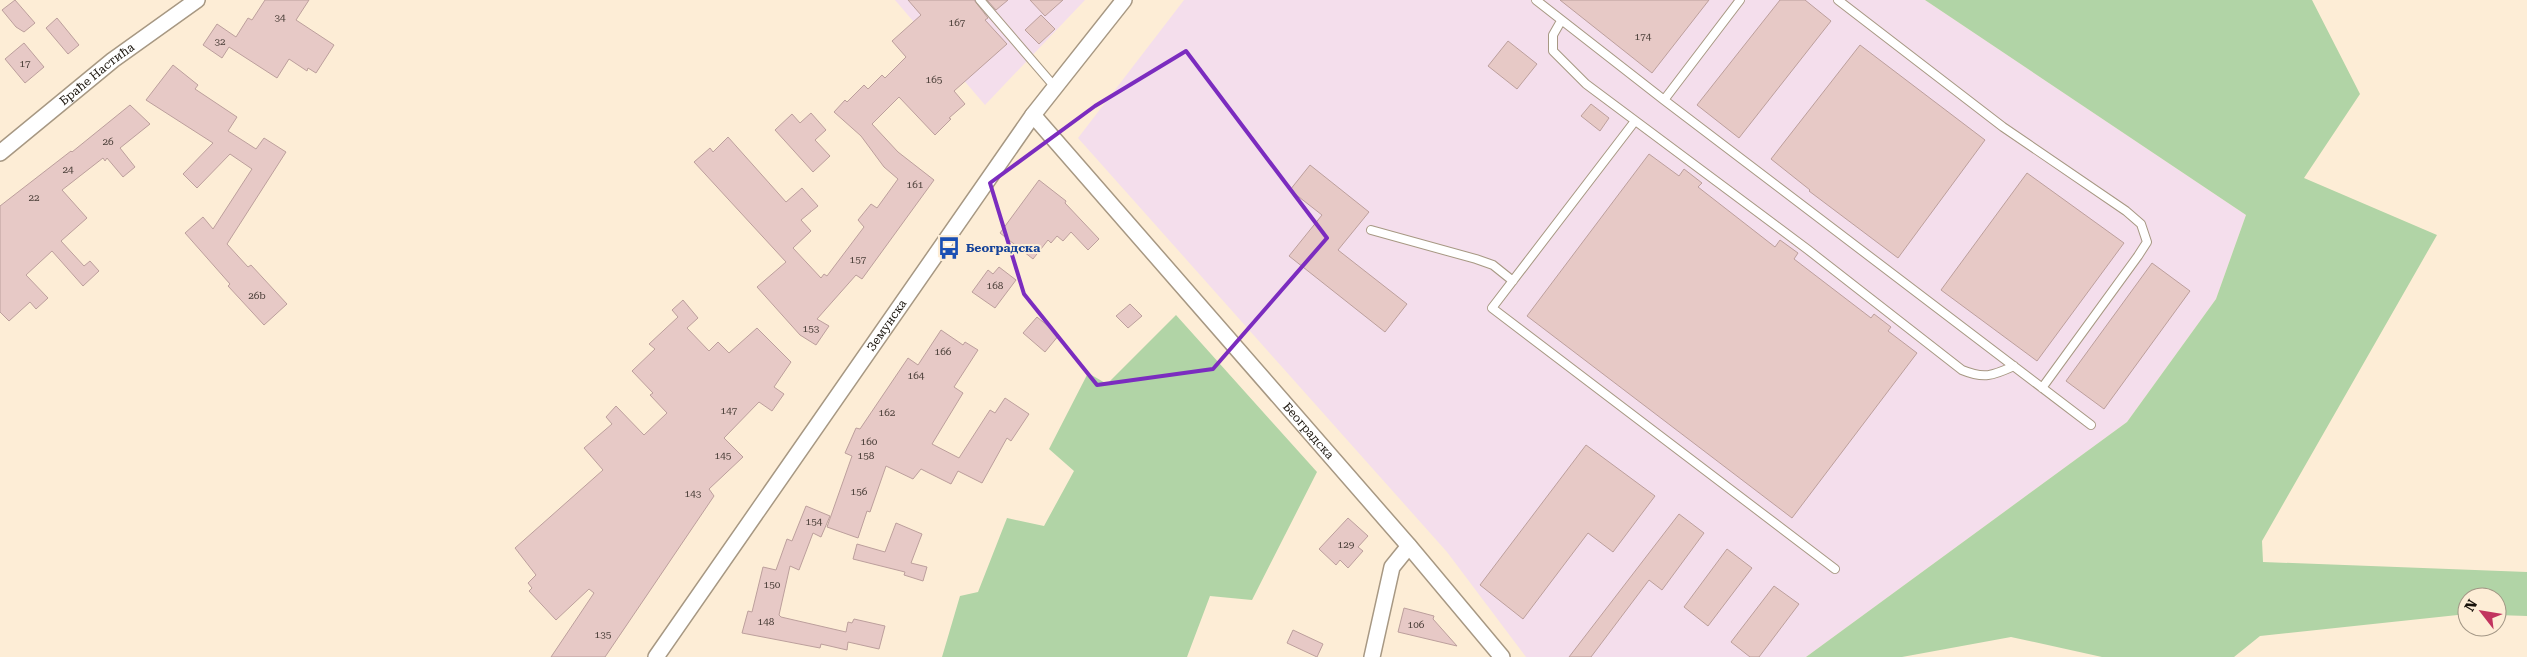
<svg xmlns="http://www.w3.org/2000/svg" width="2527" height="657" font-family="'Roboto Serif',serif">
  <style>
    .industrial { fill: #f4deec }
    .green { fill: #b1d4a6 }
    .building { fill: #e7c9c6; stroke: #bc9f9c }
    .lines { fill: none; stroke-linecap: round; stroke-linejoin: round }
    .service-casing { stroke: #a79883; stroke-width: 10 }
    .minor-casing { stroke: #a79883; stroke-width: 18 }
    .service { stroke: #fff; stroke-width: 8 }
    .minor { stroke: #fff; stroke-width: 15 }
    .marked { fill: none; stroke: #7b2cbf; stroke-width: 4; stroke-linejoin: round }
    .labels { text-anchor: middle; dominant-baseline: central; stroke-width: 4; stroke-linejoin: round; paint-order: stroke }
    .number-label { font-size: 10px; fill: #4c403a }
    .street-label { font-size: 12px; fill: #19130b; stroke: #fdedd6 }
    .transit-label { font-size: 12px; font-weight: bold; fill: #164399; stroke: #fdedd6; text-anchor: start }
  </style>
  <rect width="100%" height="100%" fill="#fdedd6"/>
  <!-- industrial -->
  <path class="industrial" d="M895,0H1085L985,105Z
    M1184,0H1925L2246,215L2216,299L2127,422L1806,657H1526L1447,552L1078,138Z"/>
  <!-- green -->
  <path class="green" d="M1925,0H2312L2360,94L2304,178L2437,235L2262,541L2263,562L2527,572V616L2497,615V597H2467V614L2260,636L2234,657H2102L2011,637L1902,657H1806L2127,422L2216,299L2246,215Z
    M1176,315L1317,472L1252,600L1210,596L1187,657H942L960,596L978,592L1007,518L1044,526L1074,471L1049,449L1088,373L1107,384Z"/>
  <!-- building -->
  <path class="building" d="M15,0L35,23L24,32L16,27L2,10Z
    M265,0H309L296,20L334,45L316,73L308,68L307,71L289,59L277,78L229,47L222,58L203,45L217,24L236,37L248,18L252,20Z
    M908,0H974L988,18L985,20L1007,44L954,91L965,104L949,118L951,119L935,135L899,97L872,124L898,152L934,180L862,279L856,275L817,319L829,326L816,345L800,335L757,287L786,262L694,162L710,148L713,152L728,137L786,202L802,188L818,206L801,220L811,231L793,248L821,278L824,274L827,276L864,227L858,220L871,204L877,208L898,179L884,167L861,136L834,112L845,100L847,102L864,85L868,89L882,75L885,78L906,57L892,41L921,15Z
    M987,0H1008L996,10Z
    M1030,0H1063L1045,16Z
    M1560,0H1709L1652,73Z
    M1780,0H1805L1831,21L1739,138L1697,105Z
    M1041,15L1055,29L1039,44L1025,30Z
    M57,18L79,45L68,54L46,28Z
    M1508,41L1537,64L1517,89L1488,66Z
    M24,43L44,67L25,83L5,59Z
    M1860,45L1985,140L1898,258L1809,191L1810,190L1771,159Z
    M173,65L198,85L195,89L237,117L228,131L256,149L264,138L286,152L227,244L248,267L251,265L287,304L264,325L228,286L230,284L185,233L203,217L213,229L252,169L230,154L197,188L183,174L213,143L146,100Z
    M1591,104L1609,118L1600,131L1581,116Z
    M130,105L150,124L120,148L135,167L123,177L107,158L105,161L103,158L62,190L87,218L61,241L84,266L90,261L99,271L83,286L52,251L26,275L48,298L36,309L30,302L9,321L0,312V206L71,151L72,152Z
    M811,113L826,130L815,140L830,156L813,172L775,130L792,114L800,123Z
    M1649,154L1679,176L1684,169L1702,183L1698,187L1775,247L1780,240L1798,253L1794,259L1871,318L1874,314L1891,327L1888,331L1917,353L1792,518L1527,316Z
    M1310,165L1369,212L1338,250L1407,304L1385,332L1289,256L1322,215L1290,190Z
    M2027,173L2124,243L2037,361L1941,290Z
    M1039,180L1066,201L1065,203L1099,239L1088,250L1071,232L1063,241L1057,236L1051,243L1048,240L1033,259L1000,233Z
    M2152,263L2190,291L2104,409L2066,381Z
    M999,267L1016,280L995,308L972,292L988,270L993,274Z
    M683,300L698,318L687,328L709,351L718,342L729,353L757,328L791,362L774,387L784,394L772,411L759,402L724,438L743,457L709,489L714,496L605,657H551L594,593L589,589L556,620L529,591L532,588L528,583L536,575L515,548L603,470L584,448L612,424L606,417L616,406L644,435L667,413L650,395L653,393L632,371L655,349L649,344L678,317L672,310Z
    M1130,304L1142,316L1128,328L1116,316Z
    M1037,317L1059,335L1045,352L1023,333Z
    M941,330L963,345L965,342L978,350L954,387L963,393L932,444L959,458L990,410L995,413L1005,398L1029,414L1011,441L1007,438L982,483L958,471L951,484L921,469L913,479L886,466L870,512L867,511L858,538L827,527L852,456L845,453L856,428L860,429L908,358L918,365Z
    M1586,445L1655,496L1613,552L1588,533L1523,619L1480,585Z
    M806,506L830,516L821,537L813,533L799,570L790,566L779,615L781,617L846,632L848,622L852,623L854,619L885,626L879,649L848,642L847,650L821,644L820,648L742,633L748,611L752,612L763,567L776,570L787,539L792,541Z
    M1679,514L1704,533L1662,590L1649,580L1591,657H1569Z
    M1348,518L1368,536L1358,547L1363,551L1348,568L1340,560L1336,565L1319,549Z
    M896,523L922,534L911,563L927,567L923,581L904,575L905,572L853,559L857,544L885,552Z
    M1727,549L1752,568L1708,626L1684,607Z
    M1774,586L1799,604L1759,657H1750L1731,642Z
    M1404,608L1434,616L1433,619L1457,646L1398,632Z
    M1293,630L1323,644L1317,657L1287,643Z"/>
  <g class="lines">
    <defs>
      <path id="service" d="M980,0L1054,86
        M1536,0L1664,100L2091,425
        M1838,0L2003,127L2126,211L2141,224L2147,242L2138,256L2042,388
        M1561,21L1553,35V51L1586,84L1807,249L1962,370C1984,379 1992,376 2014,366
        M1664,100L1740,0
        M1635,121L1492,308L1835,569
        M1371,230L1476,259L1493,265L1513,281"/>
      <g id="minor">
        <path id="s1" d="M1033,115L1409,546L1502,657"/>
        <path id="s2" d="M0,153L113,60L197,0"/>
        <path id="s3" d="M656,657L1033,115L1124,0"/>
        <path d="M1372,657L1392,567L1409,546"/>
      </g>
    </defs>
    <!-- service casing -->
    <use href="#service" class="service-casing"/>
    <!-- minor casing -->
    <use href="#minor" class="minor-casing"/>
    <!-- service -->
    <use href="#service" class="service"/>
    <!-- minor -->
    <use href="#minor" class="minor"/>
  </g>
  <!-- marked area -->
  <path class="marked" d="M1186,51L1327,238L1213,369L1097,385L1024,294L990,183L1095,106Z"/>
  <!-- icons -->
  <defs>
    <symbol id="bus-bare" viewBox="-9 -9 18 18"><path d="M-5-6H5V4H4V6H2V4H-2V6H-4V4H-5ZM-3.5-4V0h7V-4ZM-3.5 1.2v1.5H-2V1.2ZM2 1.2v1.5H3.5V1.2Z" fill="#1a4fb4" stroke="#fdedd6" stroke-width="2.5" paint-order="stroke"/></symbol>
  </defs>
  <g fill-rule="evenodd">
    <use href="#bus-bare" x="933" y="232" width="32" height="32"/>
  </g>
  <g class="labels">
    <!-- number labels -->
    <g class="number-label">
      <text x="280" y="17">34</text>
      <text x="957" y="22">167</text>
      <text x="1643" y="36">174</text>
      <text x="220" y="41">32</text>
      <text x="25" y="63">17</text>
      <text x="934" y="79">165</text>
      <text x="108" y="141">26</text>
      <text x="68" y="169">24</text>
      <text x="915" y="184">161</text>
      <text x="34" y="197">22</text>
      <text x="858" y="259">157</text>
      <text x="995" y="285">168</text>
      <text x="257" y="295">26b</text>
      <text x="811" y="328">153</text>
      <text x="943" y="351">166</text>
      <text x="916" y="375">164</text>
      <text x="729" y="410">147</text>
      <text x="887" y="412">162</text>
      <text x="869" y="441">160</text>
      <text x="723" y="455">145</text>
      <text x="866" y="455">158</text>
      <text x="859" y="491">156</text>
      <text x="693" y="493">143</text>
      <text x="814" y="521">154</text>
      <text x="1346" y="544">129</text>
      <text x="772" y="584">150</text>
      <text x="766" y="621">148</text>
      <text x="1416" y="624">106</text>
      <text x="603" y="634">135</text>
    </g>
    <!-- street labels -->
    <g class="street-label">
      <text stroke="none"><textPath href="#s2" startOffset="125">Браће Настића</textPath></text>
      <text stroke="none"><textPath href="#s3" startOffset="404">Земунска</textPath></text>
      <text stroke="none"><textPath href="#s1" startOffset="419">Београдска</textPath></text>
    </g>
    <!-- transit labels -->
    <g class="transit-label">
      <text x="966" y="248">Београдска</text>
    </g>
  </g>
  <!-- north arrow -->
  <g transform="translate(2482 612) rotate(301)"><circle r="24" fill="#fdedd6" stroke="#a29685"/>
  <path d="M0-4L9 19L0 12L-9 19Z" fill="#c2345f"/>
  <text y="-8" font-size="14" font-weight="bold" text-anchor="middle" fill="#19130b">N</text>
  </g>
</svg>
